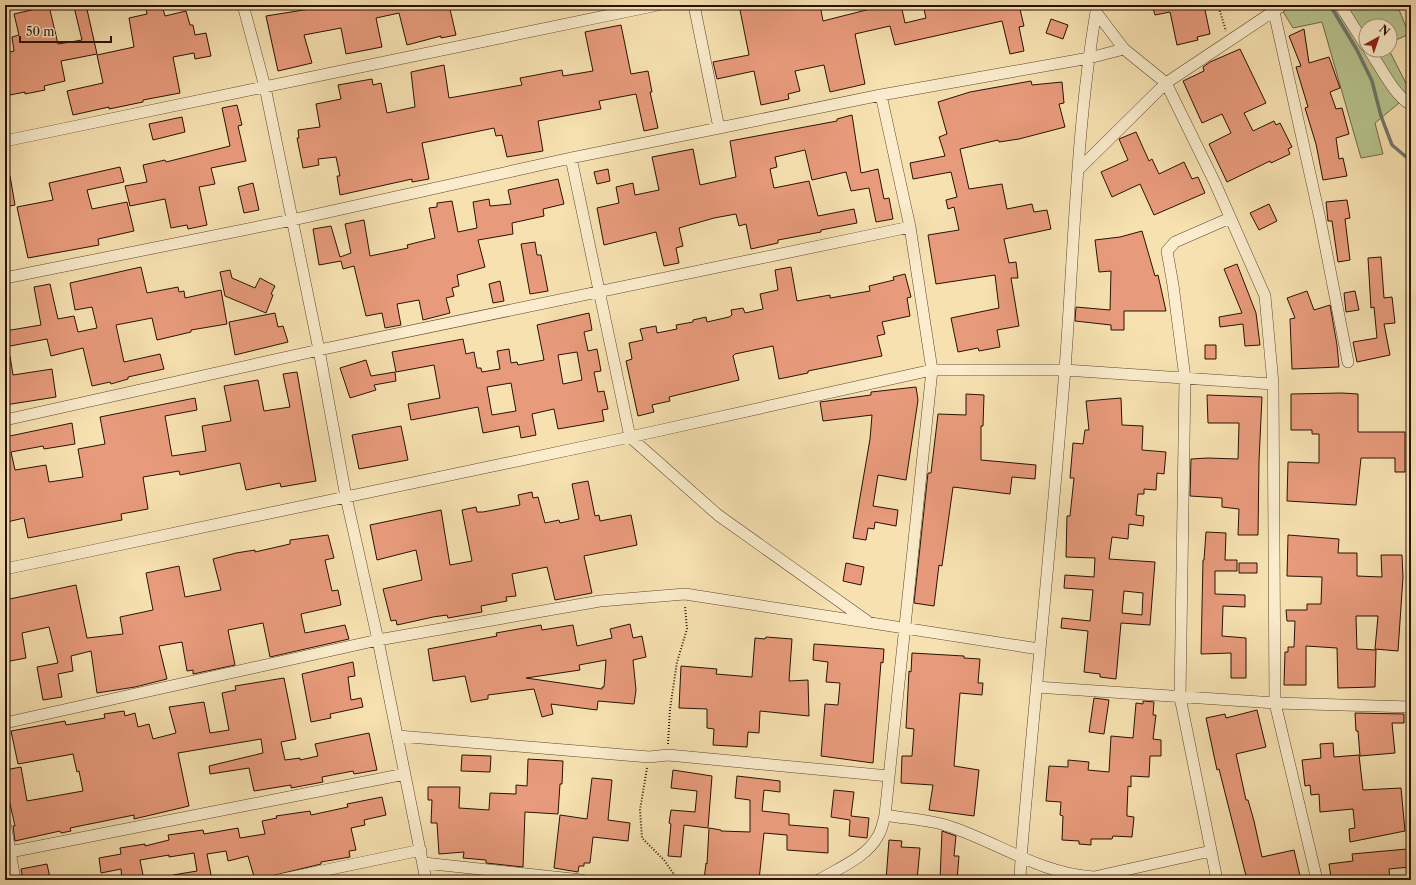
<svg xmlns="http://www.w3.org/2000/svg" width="1416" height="885" font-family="'Libre Caslon Text',serif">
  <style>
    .green { fill: #b8c48f; stroke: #706a4a }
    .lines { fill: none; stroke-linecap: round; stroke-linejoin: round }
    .stream { stroke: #6f786c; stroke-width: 3.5 }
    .building { fill: #e89b7c; stroke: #291105; fill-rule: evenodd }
    .minor-casing { stroke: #5c4530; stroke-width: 12 }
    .path { stroke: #291105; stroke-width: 2; stroke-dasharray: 1 2; stroke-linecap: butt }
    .minor { stroke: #faeccc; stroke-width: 11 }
  </style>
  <rect width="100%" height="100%" fill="#f7e1b1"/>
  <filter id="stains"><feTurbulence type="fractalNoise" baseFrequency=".005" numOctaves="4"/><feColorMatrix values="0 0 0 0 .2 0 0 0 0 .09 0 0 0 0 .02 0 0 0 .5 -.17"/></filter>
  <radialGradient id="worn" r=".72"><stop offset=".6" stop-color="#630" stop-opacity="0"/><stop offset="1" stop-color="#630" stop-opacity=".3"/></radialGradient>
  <!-- green -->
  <path class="green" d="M1279,5H1397L1409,34L1390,43V26H1366V50H1389L1411,93L1375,123L1383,154L1361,158L1322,22L1293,28Z"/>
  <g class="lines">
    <!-- stream -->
    <path class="stream" d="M1330,5L1357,50L1372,81L1381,116L1392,145L1411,161"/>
  </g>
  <!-- building -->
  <path class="building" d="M86,5L97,54L61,61L65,81L44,86L45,90L25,94V92L5,96V53L14,51L12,37L19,35L14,14L49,6L58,44L82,40L74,7Z
    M145,5H162L165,16L186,11L190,25H193L195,35L206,33L211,56L195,59L194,53L173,57L180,93L143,100V102L109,109V107L73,115L67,91L103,83L97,55L134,47L129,18L147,14Z
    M316,5H335L336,8L348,5H449L456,35L441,38V36L407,45L399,13L376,18L382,47L346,54L341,28L304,35L312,63L278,71L266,16L316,8Z
    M739,5H820L823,21L886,5H901L905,23L926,18L923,5H1019L1024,26L1019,27L1024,51L1010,54L1002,21L895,45L890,26L855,34L865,84L830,92L824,65L795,71L800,91L788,94L789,99L761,105L754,71L717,79L713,62L749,55Z
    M1152,5H1204L1210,34L1197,37L1198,40L1177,45L1170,12L1155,15Z
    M1051,19L1068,25L1063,39L1046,33Z
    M621,25L631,74L648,71L652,92H650L658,128L644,131L636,94L599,101L601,109L538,121L543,151L507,157L502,135L496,136L494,128L422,143L429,179L412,182V179L340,195L337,176H340L336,157L318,159L319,165L303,168L297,138H299L298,130L320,127L316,104L341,99L338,85L372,79L373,85L381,83L387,113L415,107L411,72L444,65L449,98L522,85L520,78L536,75L562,70L563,76L593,71L585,32Z
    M1304,29L1309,63L1329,57L1340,88L1330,92L1336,109L1342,108L1349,134L1336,138L1339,159L1343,158L1347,176L1323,180L1316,144L1305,108L1308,107L1296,67L1301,66L1289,36Z
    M1240,49L1266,103L1244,113L1253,131L1274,121L1276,125L1280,123L1292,147L1288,149L1290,154L1271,163L1270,161L1227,182L1209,144L1231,133L1222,114L1202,123L1183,81L1204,71L1203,67L1210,62Z
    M1031,81L1032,85L1062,82L1064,103L1059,104L1065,127L1019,139L999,142L998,140L960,149L969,189L1002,184L1007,209L1032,204L1034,212L1047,210L1051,229L1004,239L1009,263L1016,262L1018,278H1011L1019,326L997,330L1000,347L979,351L978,348L958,352L951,318L999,308L995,275L936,284L928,235L959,230L954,207L948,209L946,200L957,197L951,172L913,179L910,163L945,156L939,137L947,134L938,102L970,92Z
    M237,105L242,125L238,126L246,161L211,168L215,184L199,187L207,225L188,229L187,225L171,228L165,199L130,206L125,186L147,182L143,165L165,160L166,162L230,146L222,108Z
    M852,115L861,173L878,169L884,199L889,198L893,219L876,222L869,188L851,191L846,172L812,180L805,150L775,157L777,167L770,169L774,188L809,181L818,216L854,209L857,223L821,230V232L778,240V243L751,249L746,224L739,226L736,214L714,218L679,228L683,246L676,248L679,263L664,266L656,232L604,245L597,208L619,203L616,187L633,183L635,195L659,190L652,157L693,149L700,185L736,177L730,141L837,121V119Z
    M182,117L185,132L153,140L149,124Z
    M1136,132L1149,161L1152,159L1159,174L1184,162L1192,179L1198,177L1205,193L1154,215L1140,184L1112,197L1101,172L1128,160L1119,139Z
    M120,167L124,182L87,190L92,209L127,202L134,231L98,239L99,245L28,258L17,207L53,200L49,183Z
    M608,169L610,181L597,184L594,172Z
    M5,176H10L15,205L5,207Z
    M558,179L564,204L543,209L544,216L512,223L513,234L478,240L485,267L457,275L459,286L452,288L454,296L446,298L450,313L423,320L419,300L397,304L401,325L385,328L382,313L366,316L354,266L343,269L341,261L319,265L313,229L331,226L340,257L351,253L345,224L364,220L370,256L408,248L407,245L435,238L429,208L437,207V203L452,201L458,232L477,228L473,202L489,199L490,206L511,204L508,190Z
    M253,183L259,210L244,213L238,187Z
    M1347,200L1350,218L1345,219L1350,260L1338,262L1332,221H1328L1326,202Z
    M1269,204L1277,221L1259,230L1250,213Z
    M1142,231L1155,276L1158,275L1166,311H1124V330H1111V325L1075,321L1076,307L1110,310L1111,271L1099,272L1095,240L1120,237Z
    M535,242L537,255H541L548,291L530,294L521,244Z
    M1381,257L1384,298L1392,297L1395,323L1384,324L1390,355L1357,362L1353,342L1377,338L1374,307L1371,308L1368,258Z
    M1237,264L1256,313L1260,345L1245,346L1243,324L1220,327L1219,317L1242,313L1224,269Z
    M141,267L147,293L178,287L179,292L184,291L185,298L221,290L227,324L191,330V332L157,340L152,318L116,325L124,362L160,354L164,369L128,377V379L111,384L110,382L92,386L83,348L51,356L47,339L5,347V331L41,325L34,287L50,284L58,319L74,316L78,332L97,328L92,307L75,310L70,283Z
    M791,267L797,301L830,295V298L870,291L869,286L894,280L893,277L905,274L911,297L907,298L910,316L882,322L885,334L877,336L882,356L808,371V373L779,379L773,346L735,354L733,356L739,380L669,397L670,401L652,405L654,412L638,416L626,361L632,359L629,343L643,340L640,329L656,326L657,333L677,329L676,325L693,322V320L706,317L707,322L729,317L732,315L731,310L743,308L745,313L763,309L760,294L778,290L775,270Z
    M230,270L232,278L255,288L260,278L275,286L271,294L273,295L266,313L225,296L220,272Z
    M500,281L504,301L493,303L489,284Z
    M1307,291L1314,310L1330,305L1337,345L1339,367L1292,369L1290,319L1295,318L1287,298Z
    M1355,291L1359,310L1346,312L1344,293Z
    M275,313L278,327L283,326L288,342L235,355L229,322Z
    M589,313L592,330L584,332L588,351L597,349L601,371L594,372L598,392L604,391L608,409L602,410L604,421L558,429L554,409L532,414L536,435L521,438L519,426L483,433L478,407L411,420L408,404L440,398L434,365L396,372L392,352L463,339L466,354L474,352L477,368H481L482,372L500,369L497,351L509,349L511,363L517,362L518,365L544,360L537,325ZM577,352L582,380L563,384L558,355ZM511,383L516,411L492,415L487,387Z
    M1205,345H1216V359H1205Z
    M10,356L13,375L52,369L56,397L5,405V357Z
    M366,360L371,376L395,372L396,381L374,385L376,390L350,398L340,368Z
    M297,372L316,481L281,487L280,483L246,490L240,463L180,475L179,471L143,477L148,509L121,514L122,520L28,538L24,518L7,522L5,514V437L72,423L75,444L44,449L43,446L11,452L15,470L46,465L49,482L83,477L78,449L105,444L100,417L195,398L197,410L165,416L172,456L206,451L202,426L231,421L224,386L258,380L264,411L290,407L283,374Z
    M916,387L918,400L906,480L878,475L873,506L898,510L896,526L875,522L874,529L868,528L866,540L853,538L870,439L872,415L823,421L820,402L871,395V392Z
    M1342,393L1358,394V432H1405V472H1395V458H1361L1356,505L1287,501L1288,462L1319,463V434H1312V430H1291V394Z
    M966,394L984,395L983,426H981V460L1036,465L1035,479L1012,477L1010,494L953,487L942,566L939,565L934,606L914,603L928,473H931L938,414L966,415Z
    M1207,395L1262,397L1259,461L1258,535H1238L1239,509L1222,507V498L1190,496L1191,459L1208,458L1238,459L1239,423H1208Z
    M1121,398L1122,425L1143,426L1142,450L1166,452L1164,474L1157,473L1156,490L1144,489V494H1138L1136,515L1144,516L1143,526L1129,524L1128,539L1112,537L1109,559L1155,562L1150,625L1121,623L1116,679L1100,677V674L1084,672L1088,631L1061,628L1062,618L1090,621L1093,590L1064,588L1065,575L1094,577L1095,558L1066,557L1067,516H1070L1074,478H1070L1073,443L1083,444L1085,430H1089L1086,401ZM1124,591L1143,593L1142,615L1122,613Z
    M401,426L408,460L359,469L352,435Z
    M588,481L595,516L599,515L600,521L631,515L637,545L584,556L592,593L555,600L547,567L512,574L516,596L506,597L507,601L481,606L482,612L448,618L447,615L433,617L397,625L396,620L391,621L383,589L422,580L416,550L377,560L370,525L441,510L450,565L472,561L462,510L476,507L477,512H483L520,505L518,495L532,492L533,498L538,497L545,523L559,520L560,523L579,519L572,484Z
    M1206,532L1226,533L1225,560H1237V571H1215V594L1245,595V607L1223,606L1222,636L1246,638V678H1231V653L1201,654L1203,560H1204Z
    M328,535L334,558L325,560L332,591L338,590L341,605L301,614L305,633L345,625L349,639L270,657L263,623L228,630L235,665L193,674V670L187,671L182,642L159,646L167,679L135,687L97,693L91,651L71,656L73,671L58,674L62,697L43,700L37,667L58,663L49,627L22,633L26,658L5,662V600L76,585L87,638L123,634L120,617L153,610L146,573L179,566L185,597L221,590L213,559L236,553L255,550V552L290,544V540Z
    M1288,535L1339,539L1338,553H1357V576L1382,577L1381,555H1402L1403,577L1398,651L1375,649L1378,616H1356L1357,649L1376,650L1375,687L1338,688L1337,648L1306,646V685H1284L1285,652H1288V647H1294L1295,621H1287L1286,610H1307V604H1321L1322,577L1287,576Z
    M846,563L864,567L861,585L843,581Z
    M1239,563H1257V573H1239Z
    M630,624L633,638L642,636L646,657L633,660L636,690L634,704L598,701L597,710L551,704L553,714L542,717L534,689L488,695V699L471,702L465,676L433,681L428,649L497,636L496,633L541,625L542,630L573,625L577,646L612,638L610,629ZM606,660L604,687H602V689L526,678L580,670L579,665Z
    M766,637L792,639L789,681L808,680L809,716L760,711L759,733L748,732L747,747L713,745L714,729L707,728V709L679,708L681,666L717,669L716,674L752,677L755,638L765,639Z
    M814,644L884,649L883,663L881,662L873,763L821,756L825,704L838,705L840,683L826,682L828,662L813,660Z
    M912,653L964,656V658L980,659L978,683H983L982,695L960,693L954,766L979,770L974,816L929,810L933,785L901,783L902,756H912L914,729L906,728L909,671L911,672Z
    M353,662L355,676L348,677L351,700L361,698L363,707L330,714L331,718L311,722L302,674Z
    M284,678L296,739L281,742L285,760L300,758V760L318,756L315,744L369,733L377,770L354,774L353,771L322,777L323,782L291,788V785L254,791L249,768L210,774L209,766L263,753L261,739L178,753L189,806L134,819V815L70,828L71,831L61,833L60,831L15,841L13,826H15L5,782V770L21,767L27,801L83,791L79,771L77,772L73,754L18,764L11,731L65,721L66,725L105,718L104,714L124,711L125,716L135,713L138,727L149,724L153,739L176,733L169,707L204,702L210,733L229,730L222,693L236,690L235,686Z
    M1094,698L1109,700L1104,734L1089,732Z
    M1143,701L1154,702L1153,715H1156L1153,739L1161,740V756H1150L1149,777L1131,776V787L1128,786L1127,810V816L1134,817L1132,837L1113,836L1112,839H1091V845L1079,844V841L1062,840L1063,816L1060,815L1061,802L1046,801L1049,766L1068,767V760L1089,762L1088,770L1109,772L1111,736L1133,738L1136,703L1143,704Z
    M1257,710L1266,747L1236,754L1246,800H1248L1254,821L1262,857L1294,850L1301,880H1247L1219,769L1217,770L1206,718L1225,714L1226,718Z
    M1355,713L1404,714V723H1392L1395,753L1360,756L1358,731H1356Z
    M1333,743L1334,757L1359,755L1363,790L1401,788L1405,831L1350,842L1349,829L1355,828L1353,809L1320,812L1319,794L1311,795L1310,785L1305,786L1302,760L1321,758L1320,744Z
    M462,755L491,756L490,772L461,771Z
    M528,759L563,761L562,784H560L558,814L525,812L523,867L486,863V860L463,858L464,852L439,854L437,823H431L432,800H428V787H460L459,808L489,810L490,793L516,794V785L527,786Z
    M673,770L712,776L708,828L684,825L681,857L668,856L671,824L669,823L671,810L695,812L697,791L671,788Z
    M737,776L780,781V792L764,790L762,811L789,814V825L828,828V853L787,850V835L764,833L759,880H704L706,863L707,864L709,828L721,830V831L750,832V800L735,798Z
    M592,778L612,780L608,820L630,823L628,841L593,837L590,863H584V866H579L578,872L554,868L560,815L587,819Z
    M834,790L854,792L851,816L869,818L867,838L849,836L850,820L831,817Z
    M382,797L386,815L364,820L365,825L351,828L356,850L349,851L350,857L321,862V864L255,880L248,856L228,861L226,851L207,854L212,880H174L173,875L197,871L194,853L169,857V855L140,860L144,880H122L121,869L101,873L99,858L121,854L120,848L145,844V846L169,840L168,835L203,830L204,834L238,828L240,838L265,834L262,821L277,818L276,816L310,811L311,815L348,807L347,804Z
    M942,831L956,836L954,856H959L957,880H940Z
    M889,840L902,841L901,847L920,848L917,880H886Z
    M1407,849L1410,867L1389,869L1390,880H1354V878L1336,879L1335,876L1331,877L1329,864L1353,861L1352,854Z
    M47,864L50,878L23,880L21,869Z"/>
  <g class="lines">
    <defs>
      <path id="minor" d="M243,5L265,87L319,350L346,497L378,640L426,880
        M694,5L719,128
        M1095,5L1096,12L1124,49L1166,83L1215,183L1265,296L1273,384L1275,703L1317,880
        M1340,5L1366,46
        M1274,12L1320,219L1348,362
        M1369,50C1381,67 1393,94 1411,105
        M5,141L658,5
        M571,158L630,437L718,515L867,621
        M1079,169L1166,83L1283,5
        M5,278L292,220L571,158L719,128L881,95L1089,58L1124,49
        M5,420L319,350L910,227
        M5,569L630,437L932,370H1065L1273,384
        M1036,687L1275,703L1411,707
        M5,723L378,640L600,601L685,594L1039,649
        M398,736L649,757L668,755L889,776
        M885,815C905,819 929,819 948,826C998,842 1040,874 1094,877L1211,851
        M5,823L15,880
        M5,853L405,774
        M424,863L582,880
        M279,880L421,850
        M819,880C839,868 867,857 878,836C882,830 883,822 885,815L932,370L910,227L881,95
        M1020,880L1021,858C1035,695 1052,532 1065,369C1074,250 1076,130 1096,12
        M1217,880L1180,697L1185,378L1173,285L1167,251L1175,242L1230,218"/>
    </defs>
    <!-- minor casing -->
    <use href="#minor" class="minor-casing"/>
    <!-- path -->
    <path class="path" d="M1218,5L1226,31
      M668,744L670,709L677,662L687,629L685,606
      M647,768L640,810L642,838L664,860L678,880"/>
    <!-- minor -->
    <use href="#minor" class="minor"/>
  </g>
  <!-- margin -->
  <rect width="1416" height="885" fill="none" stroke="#f7e1b1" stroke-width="20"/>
  <rect x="6" y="6" width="1404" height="873" fill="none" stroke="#291105" stroke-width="2"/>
  <rect x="10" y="10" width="1396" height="865" fill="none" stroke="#291105"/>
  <!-- north arrow -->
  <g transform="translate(1378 38) rotate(40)"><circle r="19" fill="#faeccc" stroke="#a6947c"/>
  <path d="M0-3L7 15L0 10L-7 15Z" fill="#8f2418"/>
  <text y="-6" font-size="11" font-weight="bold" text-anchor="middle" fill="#291105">N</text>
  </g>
  <!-- scale -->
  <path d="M20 36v6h91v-6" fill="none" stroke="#291105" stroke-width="2"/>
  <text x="26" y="36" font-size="12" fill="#291105" stroke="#faeccc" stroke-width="3" paint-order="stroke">50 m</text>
  <rect width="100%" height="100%" filter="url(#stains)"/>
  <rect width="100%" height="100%" fill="url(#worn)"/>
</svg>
